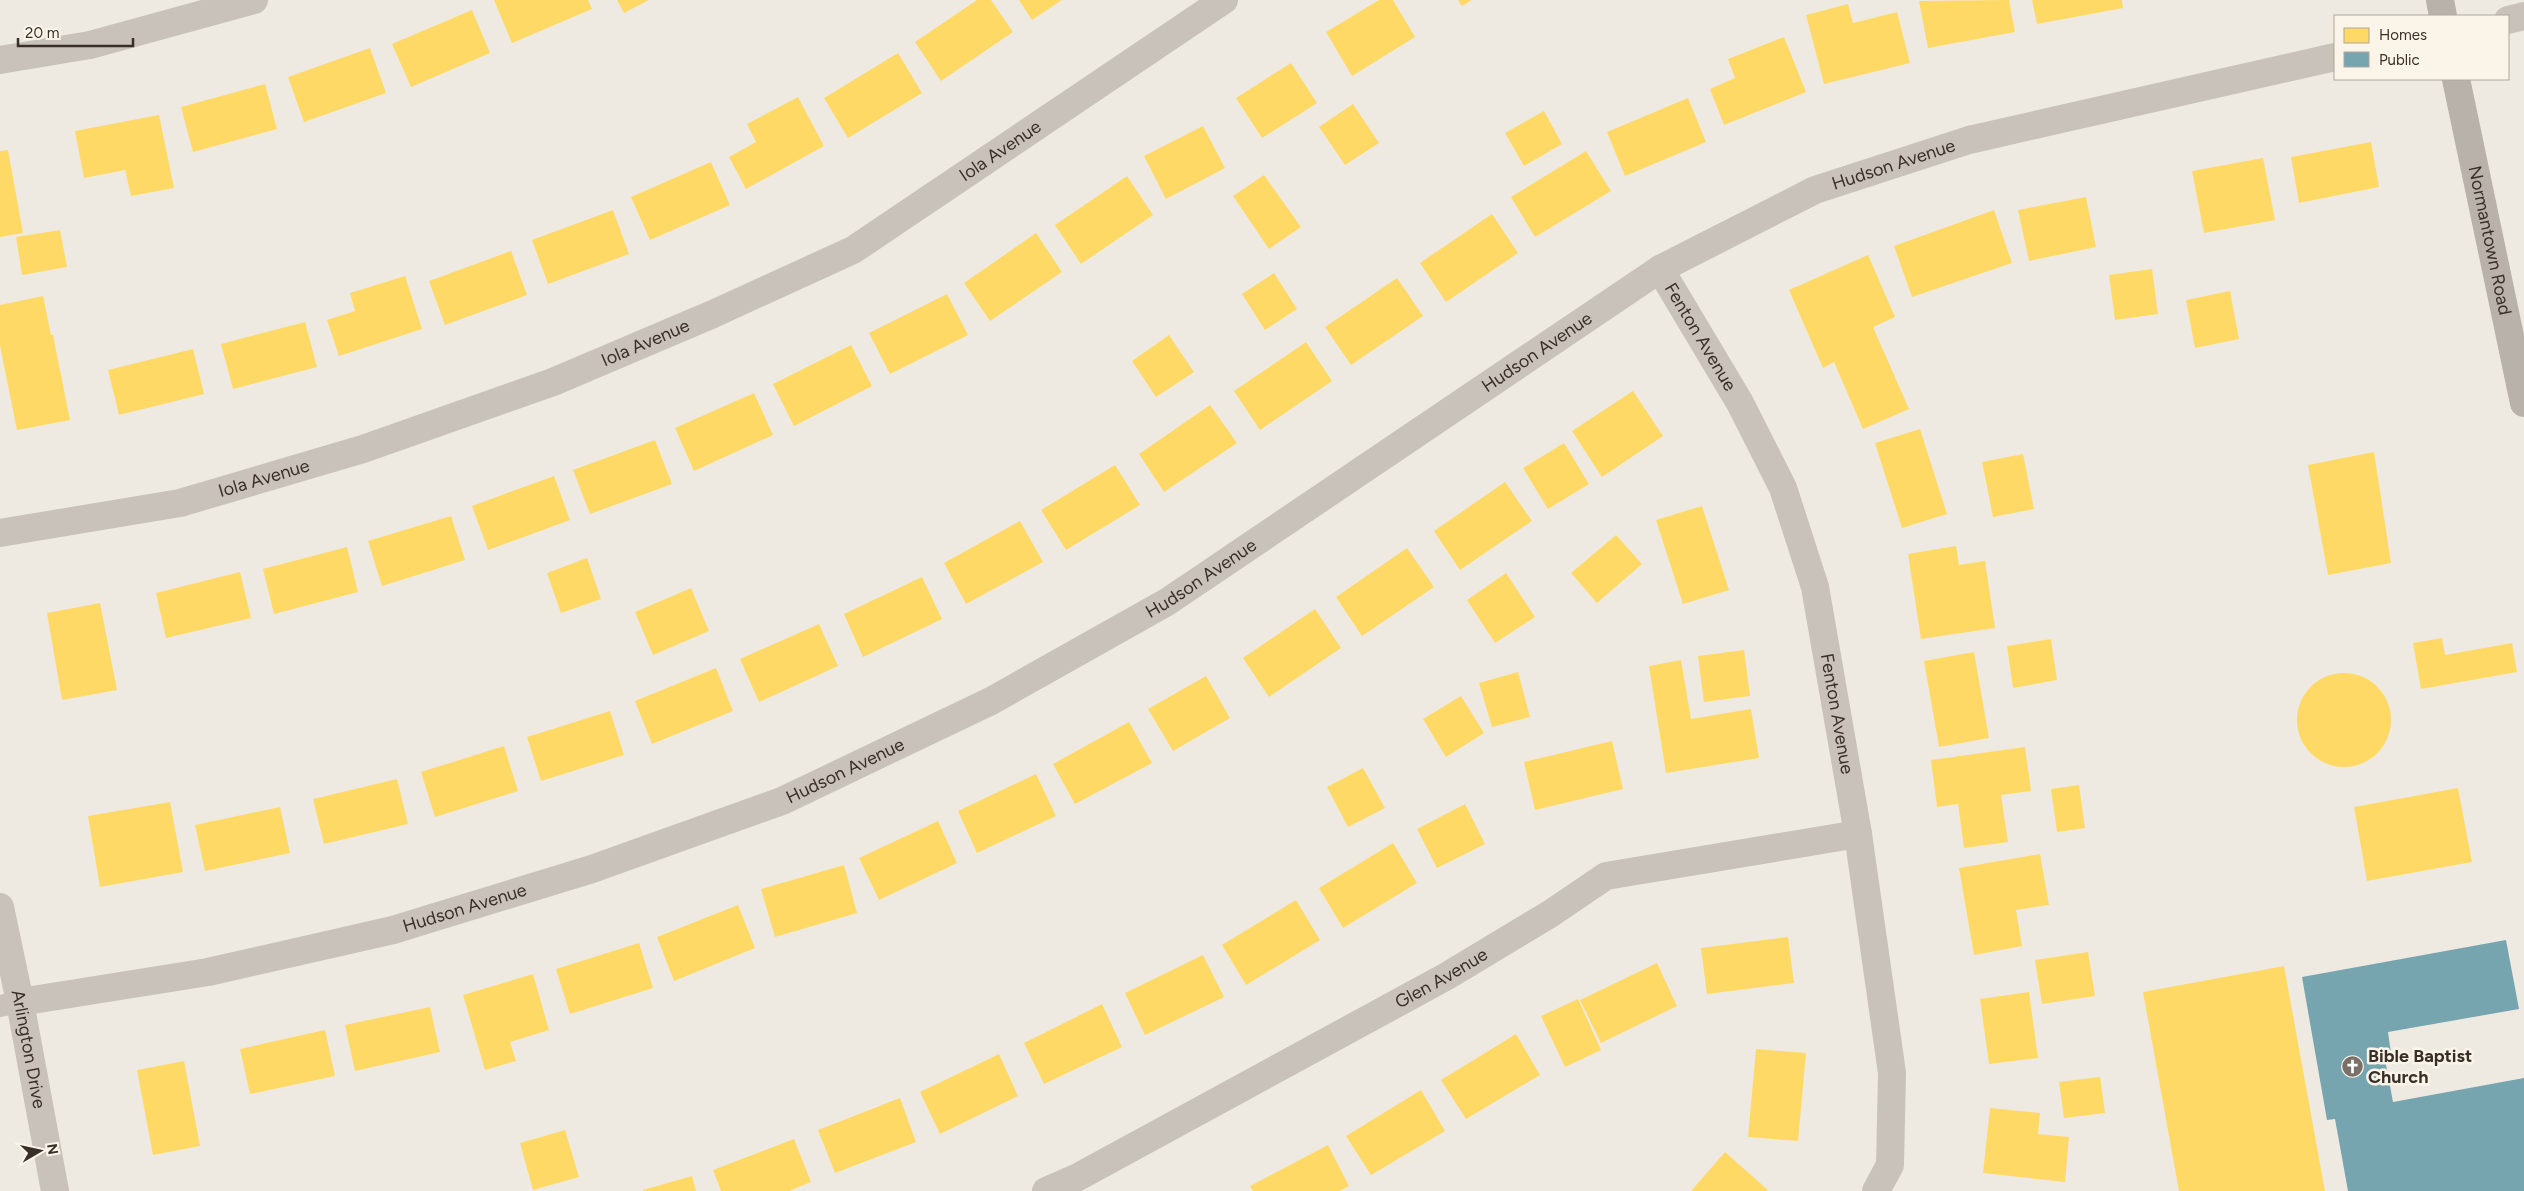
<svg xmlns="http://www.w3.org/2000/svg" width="2524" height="1191" font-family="Figtree,sans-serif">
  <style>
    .homes { fill: #ffd966 }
    .public { fill: #76a5af }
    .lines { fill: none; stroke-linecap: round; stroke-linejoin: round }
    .lane { stroke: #c8c2ba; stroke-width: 22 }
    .street { stroke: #c8c2ba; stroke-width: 28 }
    .secondary { stroke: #b8b2ab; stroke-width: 28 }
    .labels { text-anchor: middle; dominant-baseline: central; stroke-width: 5; stroke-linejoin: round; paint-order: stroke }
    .street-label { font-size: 18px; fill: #392f28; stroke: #fbf5e9 }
    .poi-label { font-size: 18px; font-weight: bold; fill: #392f28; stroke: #fbf5e9; text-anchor: start }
  </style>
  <rect width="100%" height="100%" fill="#eeeae2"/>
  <!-- homes -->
  <path class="homes" d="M494,0H588L592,9L512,43Z
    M617,0H649L624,13Z
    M977,0H991L1013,32L941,81L915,42Z
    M1019,0H1062L1032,20Z
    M1379,0H1393L1415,37L1352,76L1326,32Z
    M1458,0H1472L1462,6Z
    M2009,0L2015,32L1928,48L1919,1Z
    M2032,0H2122L2123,8L2037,24Z
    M1848,4L1853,23L1897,12L1910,63L1824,84L1806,15Z
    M472,10L490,53L411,87L392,44Z
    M1784,37L1806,92L1724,125L1710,89L1735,78L1728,59Z
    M370,48L386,93L304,122L288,77Z
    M898,53L922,93L848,138L824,98Z
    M1291,63L1317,103L1262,138L1236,98Z
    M265,84L277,129L193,152L181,107Z
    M798,97L824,146L746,189L729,157L756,142L747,124Z
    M1688,98L1706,142L1625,176L1607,132Z
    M1353,104L1379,143L1345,165L1319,127Z
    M1544,111L1562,144L1524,166L1505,133Z
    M159,115L174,188L131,196L125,170L84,178L75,131Z
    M1203,126L1225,168L1166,199L1144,156Z
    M2371,142L2379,187L2299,203L2291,157Z
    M8,150L23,233L0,237V151Z
    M1586,151L1611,191L1535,237L1511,197Z
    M2263,158L2275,220L2204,233L2192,171Z
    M711,162L730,205L650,240L631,197Z
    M1264,175L1301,227L1269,249L1233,196Z
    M1127,176L1153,215L1081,264L1055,225Z
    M2086,197L2096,247L2029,261L2018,210Z
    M613,210L629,254L548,284L532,240Z
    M1994,210L2012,263L1912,297L1894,246Z
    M1492,214L1518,253L1446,302L1420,263Z
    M60,230L67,267L22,275L16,237Z
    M1036,233L1062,272L990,321L964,283Z
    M511,251L527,295L445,325L429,281Z
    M1868,255L1895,317L1873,327L1909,409L1863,429L1834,362L1823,368L1789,290Z
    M2152,269L2158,314L2115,320L2109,275Z
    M1274,273L1297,309L1265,330L1242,294Z
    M405,276L422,329L339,356L327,320L355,311L350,293Z
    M1397,278L1423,316L1351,365L1325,327Z
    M2230,291L2239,339L2195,348L2186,300Z
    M947,294L968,335L890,374L869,333Z
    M43,296L51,335H53L70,420L17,430L0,346V305Z
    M305,322L317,367L233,389L221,344Z
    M1169,335L1194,372L1156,397L1132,361Z
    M1306,342L1332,381L1260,430L1234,391Z
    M851,345L872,386L794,426L773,384Z
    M193,349L204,394L119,415L108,370Z
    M1633,391L1663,436L1602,477L1572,431Z
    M754,393L773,435L694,471L675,428Z
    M1210,405L1237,443L1164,492L1139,454Z
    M1920,429L1947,514L1902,528L1875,443Z
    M655,440L672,484L590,514L573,470Z
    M1564,443L1589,484L1548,509L1523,468Z
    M2374,452L2391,563L2328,575L2308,465Z
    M2023,454L2034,509L1993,517L1982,462Z
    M1115,465L1140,505L1066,550L1041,510Z
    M554,476L570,520L488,550L472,506Z
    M1505,482L1532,521L1460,570L1434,531Z
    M1702,506L1729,590L1683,604L1656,520Z
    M451,516L465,560L382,586L368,541Z
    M1020,521L1043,562L966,604L944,563Z
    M1616,535L1642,564L1597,603L1571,573Z
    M1956,546L1959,565L1985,561L1995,628L1921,639L1908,554Z
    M347,547L358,592L274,614L263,569Z
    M1407,548L1434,587L1362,636L1336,597Z
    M587,558L601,599L561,613L547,573Z
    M240,572L251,618L166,638L156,593Z
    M1506,573L1535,617L1495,643L1467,600Z
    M922,577L942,619L863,657L844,614Z
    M691,588L709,631L653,655L635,612Z
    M100,603L117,690L62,700L47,613Z
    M1315,609L1341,648L1269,697L1243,658Z
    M819,624L838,666L759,702L740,659Z
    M2442,638L2445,655L2512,643L2517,672L2421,689L2413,643Z
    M2051,639L2057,680L2013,688L2007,646Z
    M1744,650L1750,696L1704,702L1698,656Z
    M1974,652L1989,738L1939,747L1924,661Z
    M1681,660L1691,719L1751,709L1759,758L1666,773L1649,666Z
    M716,668L733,711L652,744L635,701Z
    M1518,672L1530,717L1492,727L1479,683Z
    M2297 720a47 47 0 1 1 94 0a47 47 0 1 1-94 0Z
    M1206,676L1230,718L1173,751L1148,709Z
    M1461,696L1484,733L1446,757L1423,719Z
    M610,711L624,755L541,781L527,737Z
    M1129,722L1152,763L1075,804L1053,764Z
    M1612,741L1623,789L1535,810L1524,762Z
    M504,746L518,791L435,817L421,772Z
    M2025,747L2031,791L2001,795L2008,842L1964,848L1958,804L1937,807L1931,760Z
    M1363,768L1385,808L1348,827L1327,787Z
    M1036,774L1056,816L977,853L958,811Z
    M397,779L408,824L324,844L313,799Z
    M2079,785L2085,828L2057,832L2051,789Z
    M2458,788L2472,862L2367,881L2354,807Z
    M170,802L183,872L100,887L88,816Z
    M1465,804L1485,844L1437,868L1417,829Z
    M280,807L290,853L205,871L195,825Z
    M938,821L957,863L879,900L859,858Z
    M1393,843L1417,883L1343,928L1319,888Z
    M2040,854L2049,905L2016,910L2022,946L1974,955L1959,868Z
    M844,865L857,913L775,937L761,889Z
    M1296,900L1320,940L1246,985L1222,945Z
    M738,905L755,948L674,981L657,937Z
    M1788,937L1794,983L1707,994L1701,948Z
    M639,943L653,988L570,1014L556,969Z
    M2088,952L2095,996L2042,1004L2035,960Z
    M1203,955L1224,997L1145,1035L1125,993Z
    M1657,963L1677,1006L1601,1043L1580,1000Z
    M2284,966L2325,1191H2179L2143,992Z
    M533,974L549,1030L510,1042L516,1061L485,1070L463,995Z
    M2029,992L2038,1058L1989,1064L1980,999Z
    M1578,999L1601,1050L1565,1067L1541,1016Z
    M1102,1004L1122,1047L1044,1084L1024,1043Z
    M430,1007L440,1052L355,1071L345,1025Z
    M325,1030L335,1076L250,1094L240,1049Z
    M1516,1034L1540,1075L1466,1119L1441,1080Z
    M1756,1049L1806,1053L1798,1141L1748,1137Z
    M999,1054L1018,1096L940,1134L920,1092Z
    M184,1061L200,1146L153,1155L137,1070Z
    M2100,1077L2105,1113L2064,1118L2059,1082Z
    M1421,1090L1445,1131L1371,1175L1346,1136Z
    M900,1098L916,1142L835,1173L818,1130Z
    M1990,1108L2040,1113L2038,1134L2069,1137L2065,1182L1983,1173Z
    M565,1130L579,1177L533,1190L520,1143Z
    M794,1139L811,1182L789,1191H721L713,1170Z
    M1328,1145L1349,1186L1340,1191H1253L1250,1186Z
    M1725,1152L1768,1190L1767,1191H1691Z
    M692,1176L696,1191H643V1190Z"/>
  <!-- public -->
  <path class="public" d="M2506,940L2519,1009L2388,1032L2391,1053L2384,1054L2393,1102L2524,1078V1191H2348L2335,1119L2327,1120L2302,977Z"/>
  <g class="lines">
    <!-- lane -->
    <path class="lane" d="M0,1006L20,1002"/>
    <!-- street -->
    <g class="street">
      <path d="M2508,20L2524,16"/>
      <path d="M0,60L90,45L254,0"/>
      <path id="s1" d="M1660,269L1740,403L1783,488L1815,587L1858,834L1892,1073L1890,1165L1876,1191"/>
      <path id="s2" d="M0,533L180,503L363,449L553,382L713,314L853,250L1224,0"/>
      <path id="s3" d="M0,907L20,1002L55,1191"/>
      <path id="s4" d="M20,1002L208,972L393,930L592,869L782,801L991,701L1167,602L1660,269L1815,190L1969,140L2335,57"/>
      <path id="s5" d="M1046,1191L1078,1177L1447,976L1550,914L1606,876L1858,834"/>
    </g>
    <!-- secondary -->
    <g class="secondary">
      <path d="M2440,0L2443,16"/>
      <path id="s6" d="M2456,79L2524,403"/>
    </g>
  </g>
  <!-- icons -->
  <defs>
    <symbol id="church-disc" viewBox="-11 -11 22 22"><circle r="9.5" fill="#787069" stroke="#fbf5e9"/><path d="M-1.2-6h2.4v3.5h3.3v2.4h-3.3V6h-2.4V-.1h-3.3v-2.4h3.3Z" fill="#fff"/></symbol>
  </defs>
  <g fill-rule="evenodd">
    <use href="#church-disc" x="2340" y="1054" width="25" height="25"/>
  </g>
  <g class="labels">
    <!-- street labels -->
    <g class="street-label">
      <text stroke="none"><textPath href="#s2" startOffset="1080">Iola Avenue</textPath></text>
      <text stroke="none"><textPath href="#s4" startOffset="2075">Hudson Avenue</textPath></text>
      <text stroke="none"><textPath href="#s6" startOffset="165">Normantown Road</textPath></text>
      <text stroke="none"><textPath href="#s1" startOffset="79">Fenton Avenue</textPath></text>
      <text stroke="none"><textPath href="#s2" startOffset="675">Iola Avenue</textPath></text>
      <text stroke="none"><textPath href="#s4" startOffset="1670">Hudson Avenue</textPath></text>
      <text stroke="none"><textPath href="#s2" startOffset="270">Iola Avenue</textPath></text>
      <text stroke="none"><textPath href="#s4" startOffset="1265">Hudson Avenue</textPath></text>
      <text stroke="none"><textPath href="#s1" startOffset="484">Fenton Avenue</textPath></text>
      <text stroke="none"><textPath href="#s4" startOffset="860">Hudson Avenue</textPath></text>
      <text stroke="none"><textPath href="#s4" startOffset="455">Hudson Avenue</textPath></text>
      <text stroke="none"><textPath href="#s5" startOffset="449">Glen Avenue</textPath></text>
      <text stroke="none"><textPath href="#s3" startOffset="145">Arlington Drive</textPath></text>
    </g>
    <!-- poi labels -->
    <g class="poi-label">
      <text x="2368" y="1056">Bible Baptist<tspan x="2368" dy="21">Church</tspan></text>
    </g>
  </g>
  <!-- legend -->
  <rect x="2334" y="15" width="175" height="65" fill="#fbf5e9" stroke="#ada69c"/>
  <rect x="2344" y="28" width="25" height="15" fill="#ffd966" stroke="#ada69c"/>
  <text x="2379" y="40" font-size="15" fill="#392f28">Homes</text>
  <rect x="2344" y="52" width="25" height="15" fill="#76a5af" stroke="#ada69c"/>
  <text x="2379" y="65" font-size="15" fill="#392f28">Public</text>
  <!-- north arrow -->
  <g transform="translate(40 1151) rotate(81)" stroke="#fbf5e9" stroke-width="4" paint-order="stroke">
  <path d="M0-4L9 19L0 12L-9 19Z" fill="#392f28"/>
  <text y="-8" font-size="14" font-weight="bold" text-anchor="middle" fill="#392f28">N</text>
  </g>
  <!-- scale -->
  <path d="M18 38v8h115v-8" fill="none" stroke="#392f28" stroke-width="2.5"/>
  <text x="25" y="38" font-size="15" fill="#392f28" stroke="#fbf5e9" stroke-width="4" paint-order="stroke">20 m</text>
</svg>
